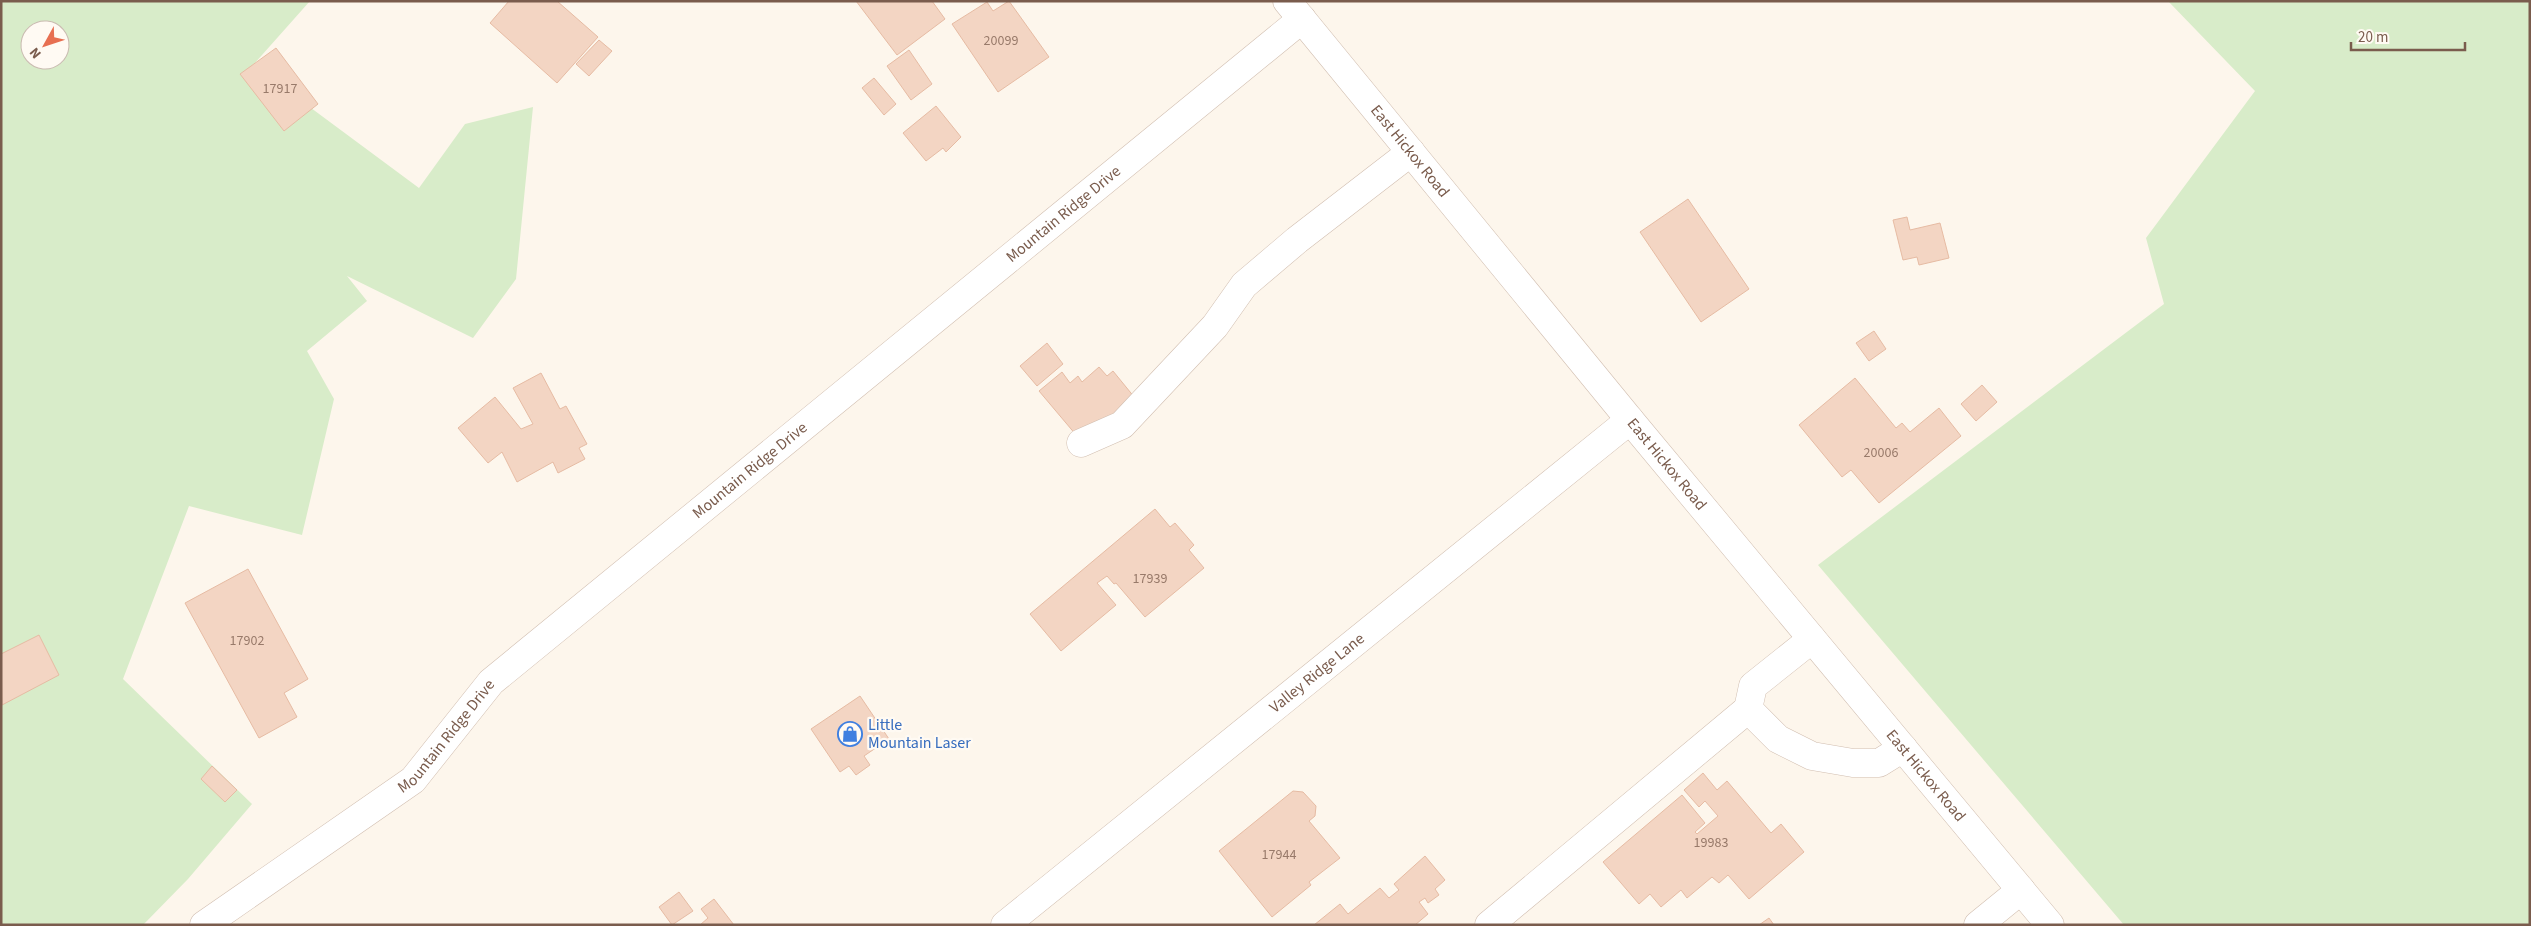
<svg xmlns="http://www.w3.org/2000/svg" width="2531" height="926" font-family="'Source Sans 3',sans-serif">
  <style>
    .green { fill: #d8ecc9; fill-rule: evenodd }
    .building { fill: #f3d5c3; stroke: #e6bba3 }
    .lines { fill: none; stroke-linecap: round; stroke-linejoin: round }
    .minor-casing { stroke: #d1beb0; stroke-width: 29 }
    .minor { stroke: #fff; stroke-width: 28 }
    .labels { text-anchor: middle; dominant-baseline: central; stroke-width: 4.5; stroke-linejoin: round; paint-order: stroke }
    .number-label { font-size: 14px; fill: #987a6a }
    .street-label { font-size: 16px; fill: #7a5c4d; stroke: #fffaf3 }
    .shop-label { font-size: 16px; fill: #366cbe; stroke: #fffaf3; text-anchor: start }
  </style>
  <rect width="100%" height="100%" fill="#fdf6ec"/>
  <!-- green -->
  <path class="green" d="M1,1H310L253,65L419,188L465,124L533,107L516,279L473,338L347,276L367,301L307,351L334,399L302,535L189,506L123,679L252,804L188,879L143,925H1ZM30,30H60V60H30Z
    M2168,1H2530V925H2124L1818,565L2164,304L2146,238L2255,91Z"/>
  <!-- building -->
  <path class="building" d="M509,1H557L598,37L557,83L490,23Z
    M856,1H932L945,19L897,55Z
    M1009,1L1049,57L998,92L952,24L987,2L993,11Z
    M599,40L612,51L589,76L576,64Z
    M276,48L318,104L284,131L240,74Z
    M909,50L932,84L911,100L887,66Z
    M874,78L896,104L884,115L862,88Z
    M936,106L961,137L946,152L943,148L926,161L903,133Z
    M1688,199L1749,289L1701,322L1640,232Z
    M1907,217L1910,230L1940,223L1949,258L1919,265L1917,257L1903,260L1893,220Z
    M1874,331L1886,349L1869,361L1856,343Z
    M1047,343L1063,364L1037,386L1020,366Z
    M1099,367L1107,376L1113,371L1135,398L1082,442L1039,391L1062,372L1070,383L1078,376L1082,382Z
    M541,373L560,409L566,406L587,444L579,448L585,459L558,473L553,462L517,482L502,452L488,463L458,428L495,397L521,429L533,424L513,388Z
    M1855,378L1896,428L1902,423L1910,432L1939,408L1961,436L1879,503L1851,470L1842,477L1799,425Z
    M1982,385L1997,402L1976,421L1961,404Z
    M1155,509L1170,527L1175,523L1194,545L1189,550L1204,568L1145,617L1116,583L1114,584L1107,576L1097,583L1116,605L1061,651L1030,614Z
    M248,569L308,679L284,693L297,717L259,738L185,603Z
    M39,635L59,675L2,705L1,654Z
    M860,696L889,739L864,756L870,765L856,775L849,766L840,772L811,729Z
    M212,766L237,790L225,802L201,779Z
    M1703,773L1717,790L1727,781L1771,833L1781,824L1804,852L1749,899L1728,875L1719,883L1712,877L1687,898L1681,890L1661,907L1650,894L1639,904L1603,862L1682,795L1705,823L1695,832L1697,834L1718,816L1705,801L1699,807L1684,790Z
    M1293,791L1303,792L1316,806L1315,816L1309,821L1340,858L1309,882L1311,885L1272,917L1219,851Z
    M1425,856L1445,880L1435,889L1439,895L1428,903L1425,898L1419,902L1428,914L1415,925H1314L1340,904L1348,914L1380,888L1389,898L1399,890L1394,884Z
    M679,892L693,911L672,925L659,907Z
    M714,899L734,925H700L708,918L701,909Z
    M1769,918L1774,925H1759Z"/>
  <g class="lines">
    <defs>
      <g id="minor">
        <path id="s1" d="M1287,1L1630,420L2050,925"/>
        <path d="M1081,443L1122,425L1215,326L1244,285L1297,240L1411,152"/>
        <path d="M1812,639L1753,686L1748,709L1778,739L1812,756L1853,763H1879L1903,748"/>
        <path id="s2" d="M204,925L413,780L491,682L1302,19"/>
        <path id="s3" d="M1005,925L1630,420"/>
        <path d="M1489,925L1748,709"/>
        <path d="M1978,925L2021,890"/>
      </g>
    </defs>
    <!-- minor casing -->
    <use href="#minor" class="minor-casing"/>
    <!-- minor -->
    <use href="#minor" class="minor"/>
  </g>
  <!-- icons -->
  <defs>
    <symbol id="shop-ring" viewBox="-11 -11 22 22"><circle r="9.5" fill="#fffaf3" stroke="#3f7fe0" stroke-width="1.5"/><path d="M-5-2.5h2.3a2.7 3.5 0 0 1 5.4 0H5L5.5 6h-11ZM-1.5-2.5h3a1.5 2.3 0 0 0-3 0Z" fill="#3f7fe0"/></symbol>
  </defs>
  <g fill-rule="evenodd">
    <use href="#shop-ring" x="836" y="720" width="28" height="28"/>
  </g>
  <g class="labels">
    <!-- number labels -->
    <g class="number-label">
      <text x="1001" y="41">20099</text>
      <text x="280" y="89">17917</text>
      <text x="1881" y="453">20006</text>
      <text x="1150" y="579">17939</text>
      <text x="247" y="641">17902</text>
      <text x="1711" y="843">19983</text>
      <text x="1279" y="855">17944</text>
    </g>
    <!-- street labels -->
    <g class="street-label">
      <text stroke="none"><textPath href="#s1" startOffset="194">East Hickox Road</textPath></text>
      <text stroke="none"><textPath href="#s2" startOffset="1119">Mountain Ridge Drive</textPath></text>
      <text stroke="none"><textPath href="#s1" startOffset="599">East Hickox Road</textPath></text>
      <text stroke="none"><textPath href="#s2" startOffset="714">Mountain Ridge Drive</textPath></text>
      <text stroke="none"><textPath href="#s3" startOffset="401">Valley Ridge Lane</textPath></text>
      <text stroke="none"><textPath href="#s2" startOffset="309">Mountain Ridge Drive</textPath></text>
      <text stroke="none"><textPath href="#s1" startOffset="1004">East Hickox Road</textPath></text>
    </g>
    <!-- shop labels -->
    <g class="shop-label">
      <text x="868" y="725">Little<tspan x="868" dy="18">Mountain Laser</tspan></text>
    </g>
  </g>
  <!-- border -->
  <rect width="2531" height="926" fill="none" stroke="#7a5c4d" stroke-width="5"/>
  <!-- north arrow -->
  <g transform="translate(45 45) rotate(230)"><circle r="24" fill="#fffaf3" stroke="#cabbb1"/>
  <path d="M0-4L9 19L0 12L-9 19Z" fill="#e76f51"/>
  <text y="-8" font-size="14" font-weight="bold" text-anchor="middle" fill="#7a5c4d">N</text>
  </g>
  <!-- scale -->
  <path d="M2351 42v8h114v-8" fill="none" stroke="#7a5c4d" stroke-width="2.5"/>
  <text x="2358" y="42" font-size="15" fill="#7a5c4d" stroke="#fffaf3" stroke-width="4" paint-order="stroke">20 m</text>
</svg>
